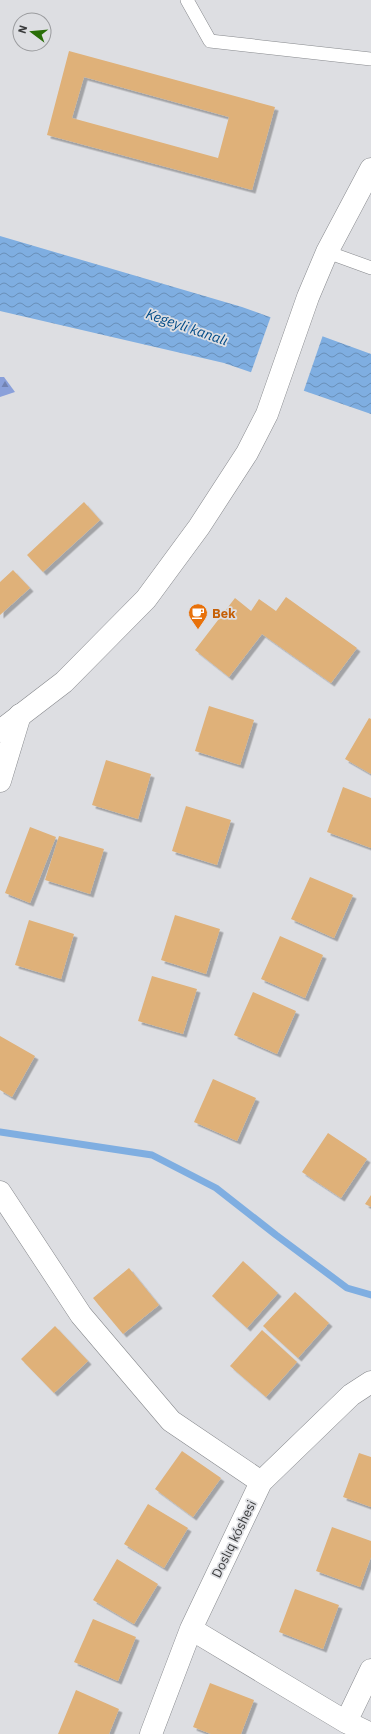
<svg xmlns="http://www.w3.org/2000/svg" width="371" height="1734" font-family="'IBM Plex Sans',sans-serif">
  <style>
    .forest { fill: url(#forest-firs) }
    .water { fill: url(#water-waves) }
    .pier { fill: #dddee2 }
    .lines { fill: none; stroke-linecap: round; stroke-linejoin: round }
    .stream { stroke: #7faee1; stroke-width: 7 }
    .building { fill: #dfb179; fill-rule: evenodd; filter: url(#shadow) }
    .lane-casing { stroke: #87898d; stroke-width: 14 }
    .street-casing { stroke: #87898d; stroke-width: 23 }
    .secondary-casing { stroke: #87898d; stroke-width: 23 }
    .lane { stroke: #fff; stroke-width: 13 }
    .street { stroke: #fff; stroke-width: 22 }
    .secondary { stroke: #fff; stroke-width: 22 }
    .labels { text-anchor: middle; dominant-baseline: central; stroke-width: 3.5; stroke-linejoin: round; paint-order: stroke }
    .food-label { font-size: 13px; font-weight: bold; fill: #c56008; stroke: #dddee2; text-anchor: start }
    .street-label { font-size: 13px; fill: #393a3b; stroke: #dddee2 }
    .water-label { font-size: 14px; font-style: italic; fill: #004b88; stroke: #dddee2 }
  </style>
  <defs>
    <pattern id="forest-firs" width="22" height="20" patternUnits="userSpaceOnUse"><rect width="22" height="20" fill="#8aa0da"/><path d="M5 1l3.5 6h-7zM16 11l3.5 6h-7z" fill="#7283b2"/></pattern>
    <pattern id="water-waves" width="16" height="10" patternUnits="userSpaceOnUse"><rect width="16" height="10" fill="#7faee1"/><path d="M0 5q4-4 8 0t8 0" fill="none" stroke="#698fb8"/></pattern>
    <filter id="shadow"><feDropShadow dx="3.5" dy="3.5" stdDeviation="0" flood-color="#0004"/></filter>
  </defs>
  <rect width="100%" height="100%" fill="#dddee2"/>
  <!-- forest -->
  <path class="forest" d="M0,377H4L15,392L0,397Z"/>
  <!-- water -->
  <path class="water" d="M0,236L242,307L371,354V414L224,363L0,311Z"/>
  <!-- pier -->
  <path class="pier" d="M271,316L323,335L303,393L250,375Z"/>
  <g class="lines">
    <!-- stream -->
    <path class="stream" d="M0,1132L152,1155L216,1188L276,1235L347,1288L371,1295"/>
  </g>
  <!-- building -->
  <path class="building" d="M69,51L275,107L252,190L47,135ZM84,77L229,117L218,158L72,118Z
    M84,502L100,520L43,572L27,555Z
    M13,570L30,588L0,615V582Z
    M286,597L357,648L331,683L262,634L229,677L195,650L235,598L251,611L259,599L276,611Z
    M209,706L254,720L240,765L195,751Z
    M369,718L371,719V774L345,759Z
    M106,760L151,774L138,819L92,805Z
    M343,787L371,798V848L327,832Z
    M186,806L231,820L217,865L172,851Z
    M30,827L56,837L30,903L5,893Z
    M59,836L104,849L90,894L45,880Z
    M310,877L353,895L334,938L291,919Z
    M175,915L220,929L206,974L161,960Z
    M29,920L74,934L61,979L15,965Z
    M280,936L323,955L305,998L261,979Z
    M152,976L197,989L183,1034L138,1021Z
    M253,992L296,1011L277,1054L234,1035Z
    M0,1036L35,1056L12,1097L0,1090Z
    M213,1079L256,1098L237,1141L194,1122Z
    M328,1133L367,1159L341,1198L302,1172Z
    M371,1195V1207L365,1204Z
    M243,1261L278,1293L247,1328L212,1296Z
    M129,1268L159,1305L123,1334L93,1298Z
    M295,1292L329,1323L298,1358L263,1326Z
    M55,1326L88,1361L54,1393L21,1359Z
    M262,1330L297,1362L266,1397L230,1366Z
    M182,1451L221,1478L193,1517L155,1489Z
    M359,1453L371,1457V1507L343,1497Z
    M148,1504L188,1528L164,1568L124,1544Z
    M332,1527L371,1541V1557L360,1587L316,1571Z
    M117,1559L158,1584L134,1624L93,1600Z
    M295,1589L339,1605L323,1649L279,1632Z
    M93,1619L136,1637L118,1681L74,1662Z
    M210,1683L254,1700L241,1734H211L193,1727Z
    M76,1690L119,1709L109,1734H58Z"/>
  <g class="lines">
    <defs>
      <path id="lane" d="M187,0L210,41L371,59
        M327,252L371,268"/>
      <path id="street" d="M0,781L20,715
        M0,1192L81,1315L171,1421L261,1482
        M191,1629L346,1722L371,1734
        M346,1722L371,1670
        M151,1734L191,1629L261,1482L351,1395L371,1382"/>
      <path id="secondary" d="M0,731L64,682L146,599L199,527L247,453L267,414L308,297L327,252L371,169"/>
    </defs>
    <!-- lane casing -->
    <use href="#lane" class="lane-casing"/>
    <!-- street casing -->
    <use href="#street" class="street-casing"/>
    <!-- secondary casing -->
    <use href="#secondary" class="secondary-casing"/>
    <!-- lane -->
    <use href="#lane" class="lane"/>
    <!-- street -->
    <use href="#street" class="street"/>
    <!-- secondary -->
    <use href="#secondary" class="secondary"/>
  </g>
  <!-- icons -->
  <defs>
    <symbol id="cafe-pin" viewBox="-11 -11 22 30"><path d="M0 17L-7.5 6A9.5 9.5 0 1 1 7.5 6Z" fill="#e8710a" stroke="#dddee2"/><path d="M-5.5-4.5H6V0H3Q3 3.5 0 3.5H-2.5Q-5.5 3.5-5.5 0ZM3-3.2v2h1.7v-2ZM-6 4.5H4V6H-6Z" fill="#fff"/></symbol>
  </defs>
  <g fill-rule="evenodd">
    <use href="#cafe-pin" x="187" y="602" width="22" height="30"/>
  </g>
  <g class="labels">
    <!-- food labels -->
    <g class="food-label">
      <text x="212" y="613">Bek</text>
    </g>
    <!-- street labels -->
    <g class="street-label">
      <text transform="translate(234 1539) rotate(-64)">Doslıq kóshesi</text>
    </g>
    <!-- water labels -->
    <g class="water-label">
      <text transform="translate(187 327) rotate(19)">Kegeyli kanalı</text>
    </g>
  </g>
  <!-- north arrow -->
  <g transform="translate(32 32) rotate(286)"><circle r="19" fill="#dddee2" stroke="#9b9c9f"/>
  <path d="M0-3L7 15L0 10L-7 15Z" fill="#296e08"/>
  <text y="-6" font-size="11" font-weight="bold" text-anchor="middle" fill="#393a3b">N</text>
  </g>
</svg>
